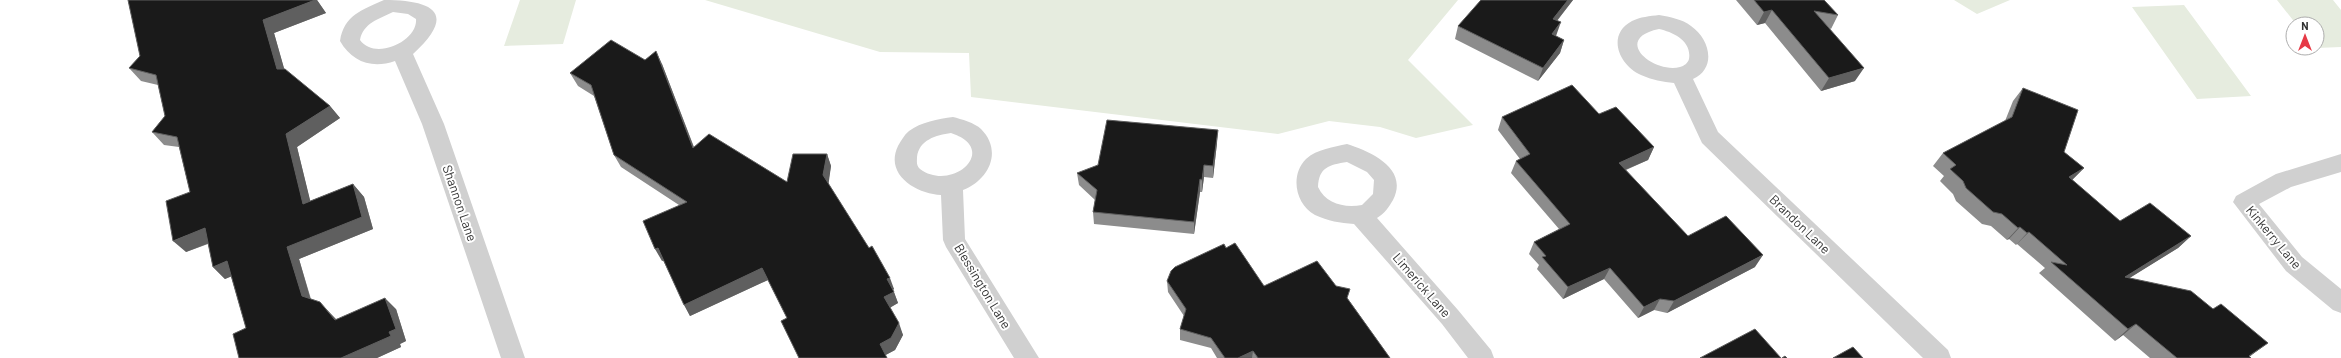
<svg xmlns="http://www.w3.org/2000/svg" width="2341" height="358" font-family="Barlow,sans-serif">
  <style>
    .green { fill: #e6ecdf }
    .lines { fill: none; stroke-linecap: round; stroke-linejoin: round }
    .minor { fill: #d0d0d0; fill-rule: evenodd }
    .wall { fill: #8c8c8c }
    .shaded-wall { fill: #5f5f5f }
    .building { fill: #1a1a1a; stroke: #5f5f5f }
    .labels { text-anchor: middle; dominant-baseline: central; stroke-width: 4; stroke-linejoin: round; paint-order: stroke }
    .street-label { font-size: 13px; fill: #333; stroke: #fff }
  </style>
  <rect width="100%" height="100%" fill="#fff"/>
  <!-- green -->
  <path class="green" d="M520,0H576L563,44L504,46Z
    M705,0H1458L1408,60L1473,125L1416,138L1380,127L1329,121L1278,134L971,97L969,53L880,52Z
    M1954,0H2010L1977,14Z
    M2277,0H2333L2341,10V47L2317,48V24H2296Z
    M2184,5L2251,96L2197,99L2132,7Z"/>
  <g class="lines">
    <!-- minor -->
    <path class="minor" d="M384,0C433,0 458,13 413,54L444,124L525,358H501L422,124L395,61C372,69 352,62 340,41C344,15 362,10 384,0ZM393,12L408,14L416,19C418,41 375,61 360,40C363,23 379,19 393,12Z
      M1659,15C1670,17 1682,19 1691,26C1710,39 1717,68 1693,79L1718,132L1948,350L1951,358H1923L1702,143L1674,83C1663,82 1652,80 1641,75C1619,65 1606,35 1632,21C1640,17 1650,16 1659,15ZM1659,29C1673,32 1692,41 1689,59C1688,63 1684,66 1680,67C1654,74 1611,39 1659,29Z
      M953,117C961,119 975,123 981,129C1003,151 989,180 963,190L965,239L1039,358H1014L946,247L943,240L941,195C917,194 884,175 898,146C901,141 904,135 909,131C921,122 938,119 953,117ZM951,133C956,135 962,137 965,140C989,159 948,190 920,169C916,165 917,162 917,157C919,140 936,135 951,133Z
      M1347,144C1371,152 1409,168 1393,200C1389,207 1384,214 1377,218L1458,310L1491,350L1494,358H1468L1442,324L1354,224C1340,223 1328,221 1315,215C1295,204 1290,175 1306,159C1317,149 1334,147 1347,144ZM1347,162L1367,172L1374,180L1373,194L1362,205C1344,208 1326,204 1318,187C1319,167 1329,165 1347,162Z
      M2341,154V172L2291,187L2259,204L2302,257L2341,289V313L2333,310L2286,271L2233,202L2236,196L2276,174Z"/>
  </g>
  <!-- wall -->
  <path class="wall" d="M128,0H317L326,13L274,33L284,69L330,106L340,118L297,147L310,201L353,184L364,197L373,229L299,259L311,299L331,314L336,319L396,309L406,341L400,344L401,347L377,358H239L246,328L231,276L225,279L213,267L208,244L186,252L190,192L179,147L164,145L152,132L165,116L158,85L141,81L129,68L140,56Z
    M1481,0H1573L1557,21L1556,36L1564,40L1560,53L1538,81L1455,39L1458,26Z
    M1736,0H1824L1838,15L1831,29L1829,28L1855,81L1821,91L1765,23L1757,25Z
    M645,60L662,64L694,147L787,182L827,154L831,166L828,183L894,289L893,290L898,303L890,307L903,335L895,350L885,355L887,358H799L781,321L787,318L768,280L690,316L663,260L662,261L679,205L621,167L614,155L594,96L578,86L570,73Z
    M2023,88L2064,152L2084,168L2072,180L2120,221L2191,236L2178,248L2129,278L2251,358H2150L2123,335L2115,341L2039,273L2045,268L2017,244L2016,245L2009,239L2007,240L1991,226L1982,224L1956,201L1953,194L1940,181L1944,176L1933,166L1943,153L2005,121L2013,101Z
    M1599,114L1654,147L1648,160L1626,170L1688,236L1755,267L1667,313L1654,310L1638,318L1604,279L1563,299L1537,269L1539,265L1529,254L1534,242L1559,229L1511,173L1516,161L1520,159L1498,130L1502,117Z
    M1217,143L1213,178L1204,177L1202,192H1200L1194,234L1094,224L1093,212L1095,200L1079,185L1077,173Z
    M1226,248L1264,286H1336L1348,299L1390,358H1217L1211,348L1180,340V329L1184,316L1168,292L1167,281Z"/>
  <!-- shaded-wall -->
  <path class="shaded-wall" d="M315,0H317L326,13L274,33L288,82L277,69L263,20Z
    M1568,0H1573L1548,32L1553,19Z
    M1772,10L1765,23L1757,25L1764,12Z
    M1561,22L1556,36L1548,47L1552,34Z
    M1564,40L1560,53L1538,81L1543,68Z
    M656,51L662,64L699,161L693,148Z
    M1864,68L1855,81L1821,91L1829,78Z
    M330,106L340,118L297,147L314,216L303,204L286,134Z
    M1218,130L1217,143L1213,178V166Z
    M1654,147L1648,160L1613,175L1619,163Z
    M827,154L831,166L828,188L823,175Z
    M1204,165V177L1202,192V180Z
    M2084,168L2072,180L2069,177Z
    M1200,179V192L1194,234V222Z
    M353,184L364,197L373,229L299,259L313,308L302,296L287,247Z
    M2020,227L2009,239L2007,240L2018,228Z
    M205,228L217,240L186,252L173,241Z
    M2029,232L2016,245L2027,233Z
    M2191,236L2178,248L2112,289L2125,277Z
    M658,248L665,260L662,261L655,249Z
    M1763,255L1755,267L1667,313L1674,301Z
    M227,261L240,273L225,279L213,267Z
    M762,268L768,280L690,316L684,305Z
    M1610,268L1604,279L1563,299L1568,287Z
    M890,278L894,289L891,291L887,279Z
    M894,292L898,303L888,309L884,297Z
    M385,298L396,309L406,341L400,344L401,347L377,358H341L389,332Z
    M1660,299L1654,310L1638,318L1644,307Z
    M320,302L331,314L347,331L335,320Z
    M899,323L903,335L895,350L884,356L880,344Z
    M2136,324L2123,335L2115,341L2128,329Z
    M2268,343L2253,354L2248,358H2246Z
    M1253,351L1252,358H1238Z"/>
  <!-- building -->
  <path class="building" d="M128,0H315L263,20L277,69H285L330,106L286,134L303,204L353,184L362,217L287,247L302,296L320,302L335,320L385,298L396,329L389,332L391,336L341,358H239L233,334L246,328L227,261L213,267L205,228L173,241L166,201L190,192L177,137L152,132L165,116L156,75L129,68L140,56Z
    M1481,0H1568L1553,19L1561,22L1552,34L1564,40L1543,68L1458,26Z
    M1754,0H1824L1838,15L1814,11L1864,68L1829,78L1772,10L1764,12Z
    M611,40L645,60L656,51L693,148L709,134L787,182L793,154H827L823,175L869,248L872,246L890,278L887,279L894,292L884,297L899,323L891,338L880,344L887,358H799L781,321L787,318L762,268L684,305L658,248L655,249L643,221L687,202L614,155L591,85L570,73Z
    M1572,85L1599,114L1616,107L1654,147L1619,163L1688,236L1726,216L1763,255L1674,301L1660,299L1644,307L1610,268L1568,287L1542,257L1546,256L1534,242L1570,224L1516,161L1530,154L1502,117Z
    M2023,88L2078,110L2064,152L2084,168L2069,177L2120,221L2150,203L2191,236L2125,277L2191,291L2213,309L2221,304L2268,343L2249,356L2251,358H2177L2136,324L2128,329L2051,262L2067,265L2029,232L2027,233L2020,227L2018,228L2002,214L1993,212L1966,188L1963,181L1950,169L1956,165L1943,153L2012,117Z
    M1107,120L1218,130L1213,166L1204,165L1202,180L1200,179L1194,222L1093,212L1097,190L1077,173L1098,165Z
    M1235,243L1264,286L1317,261L1336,286L1350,289L1347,298L1390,358H1258L1253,351L1238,358H1225L1211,338L1180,329L1186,309L1167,281L1171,271L1175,267L1224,244L1226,248Z
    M1755,329L1781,358H1700Z
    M1853,347L1863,358H1833Z
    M1785,356L1787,358H1782Z"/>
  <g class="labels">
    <!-- street labels -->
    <g class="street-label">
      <text transform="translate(460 203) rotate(71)">Shannon Lane</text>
      <text transform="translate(1800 224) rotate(44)">Brandon Lane</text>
      <text transform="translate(2274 237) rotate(50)">Kinkerry Lane</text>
      <text transform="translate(1422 285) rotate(49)">Limerick Lane</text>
      <text transform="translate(983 286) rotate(59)">Blessington Lane</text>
    </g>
  </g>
  <!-- north arrow -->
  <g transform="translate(2305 36)"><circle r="19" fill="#ffffff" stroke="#adadad"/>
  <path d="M0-3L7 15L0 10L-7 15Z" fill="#e63946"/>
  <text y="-6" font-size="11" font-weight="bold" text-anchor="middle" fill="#333333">N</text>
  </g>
</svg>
